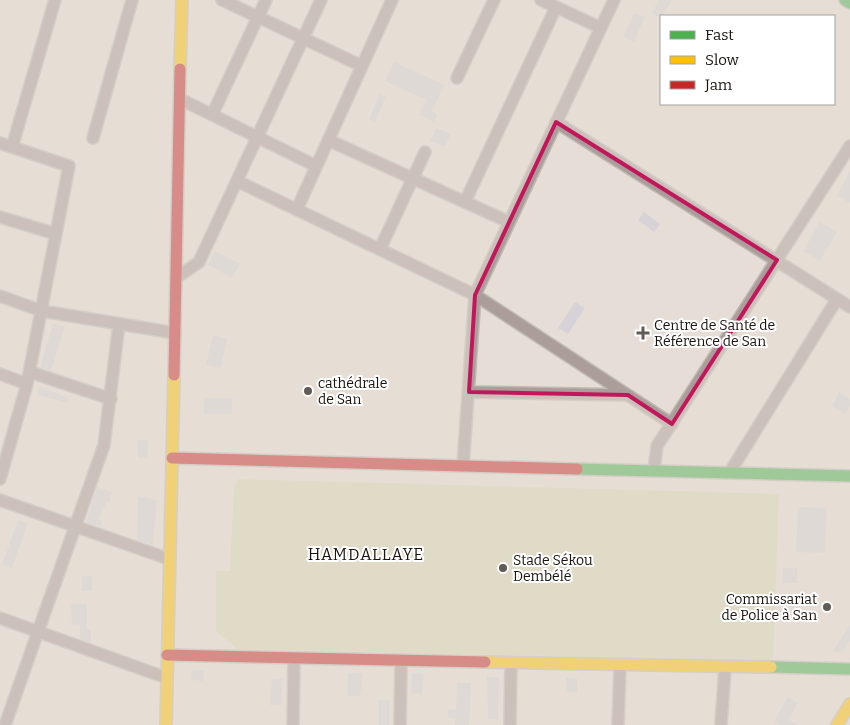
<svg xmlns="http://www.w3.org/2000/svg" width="850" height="725" font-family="Bitter,serif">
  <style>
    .green { fill: #d9d7b7 }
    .building { fill: #d7d2d8 }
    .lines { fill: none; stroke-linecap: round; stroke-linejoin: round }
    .street-casing { stroke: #bfbab4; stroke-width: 14 }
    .fast-casing { stroke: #bfbab4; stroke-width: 14 }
    .slow-casing { stroke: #bfbab4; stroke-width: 14 }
    .jam-casing { stroke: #bfbab4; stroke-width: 14 }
    .street { stroke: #ab9d9a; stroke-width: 11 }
    .fast { stroke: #4caf50; stroke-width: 11 }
    .slow { stroke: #ffc107; stroke-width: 11 }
    .jam { stroke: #c62828; stroke-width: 11 }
    .marked { fill: none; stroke: #c2185b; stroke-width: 4; stroke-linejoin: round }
    .poi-dot { fill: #615b55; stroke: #fff; stroke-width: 2 }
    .labels { text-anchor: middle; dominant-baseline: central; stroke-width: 4; stroke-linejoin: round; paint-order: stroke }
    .poi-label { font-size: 14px; fill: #19140f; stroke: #fff; text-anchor: start }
    .quarter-label { font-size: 16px; letter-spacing: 1px; fill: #19140f; stroke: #fff }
  </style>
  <rect width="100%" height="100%" fill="#e6ded6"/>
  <!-- green -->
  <path class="green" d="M238,479L779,494L773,661L237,649L216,631V571H230L234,487Z"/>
  <!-- building -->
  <path class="building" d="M658,0H672L661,18L652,14Z
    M634,13L645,17L634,42L623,37Z
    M394,62L445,85L432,111L437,114L434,122L419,115L426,100L385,81Z
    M380,94L386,97L375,122L369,119Z
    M436,128L451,134L445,147L430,141Z
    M850,171V203L837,196Z
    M644,212L660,224L654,232L638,220Z
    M820,222L837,232L820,261L803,251Z
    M215,251L240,264L232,278L208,265Z
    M575,302L585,308L568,334L558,328Z
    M53,323L65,327L51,371L40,367Z
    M213,335L227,338L221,368L206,365Z
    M39,387L68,397L67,403L37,395Z
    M839,392L850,399V406L845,414L832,406Z
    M204,398H232V414H204Z
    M137,440H148L147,457L138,458Z
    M97,487L112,492L109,502L107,501L98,520L103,522L100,527L86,522Z
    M138,496L157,500L153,545L137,540Z
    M798,507L827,508L825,553L796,552Z
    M18,520L28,523L12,568L2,565Z
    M783,568H797V583H782Z
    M82,576H92V591H82Z
    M71,604H87V629H91V643L80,639V625L72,626Z
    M850,625V641L842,652H832Z
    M192,670L204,671L203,681L191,680Z
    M348,673H363L360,696H347Z
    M412,673L424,674L422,694L411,693Z
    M487,676L499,678L498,720L488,719Z
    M566,678H577V692H566Z
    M272,679H283L281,705H270Z
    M457,683H471L469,725H455V718H448V709L456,710Z
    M788,697L798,703L788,720L798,725H780L774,721Z
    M379,700H389V725H379Z"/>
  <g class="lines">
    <defs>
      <path id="street" d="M222,0L362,66
        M541,0L601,28
        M457,78L494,0
        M180,99L316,166
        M212,115L266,0
        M556,122L850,307
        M93,138L132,0
        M328,140L509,222
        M0,143L69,166L27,384L0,479
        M12,147L55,0
        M237,181L475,295L672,424
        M465,202L556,7
        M297,209L392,0
        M0,217L56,234
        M380,249L425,152
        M176,278L199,262L321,0
        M0,296L42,311L175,333
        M30,372L111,399
        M0,374L27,384
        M469,392L627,395
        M463,466L475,295L614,0
        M654,470L657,446L850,146
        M730,472L837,299
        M0,500L169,559
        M0,618L167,678
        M5,725L104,445L119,324
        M293,725L294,659
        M400,725L401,661
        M510,725L511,664
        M618,725L620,666
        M721,725L725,668"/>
      <path id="fast" d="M845,0L850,3
        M577,469L850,476
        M771,667L850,669"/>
      <path id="slow" d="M180,69L182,0
        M485,662L771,667
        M166,725L174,375
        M837,725L850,704"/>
      <path id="jam" d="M174,375L180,69
        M172,458L577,469
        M167,655L485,662"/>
    </defs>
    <!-- street casing -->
    <use href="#street" class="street-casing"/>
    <!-- fast casing -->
    <use href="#fast" class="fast-casing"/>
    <!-- slow casing -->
    <use href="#slow" class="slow-casing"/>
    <!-- jam casing -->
    <use href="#jam" class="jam-casing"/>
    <!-- street -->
    <use href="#street" class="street"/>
    <!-- fast -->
    <use href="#fast" class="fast"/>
    <!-- slow -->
    <use href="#slow" class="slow"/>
    <!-- jam -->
    <use href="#jam" class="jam"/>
  </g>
  <!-- marked area -->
  <path d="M0 0H850V725H0ZM556,122L777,260L672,424L628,395L469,392L475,295Z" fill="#e6ded6" fill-opacity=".55" fill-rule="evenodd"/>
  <path class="marked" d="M556,122L777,260L672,424L628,395L469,392L475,295Z"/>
  <!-- markers -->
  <g class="poi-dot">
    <path d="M640.5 325.5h5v5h5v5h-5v5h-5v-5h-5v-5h5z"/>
    <circle cx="308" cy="391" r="5"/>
    <circle cx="503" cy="568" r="5"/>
    <circle cx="827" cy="607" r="5"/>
  </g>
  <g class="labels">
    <!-- poi labels -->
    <g class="poi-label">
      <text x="654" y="325">Centre de Santé de<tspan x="654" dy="16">Référence de San</tspan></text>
      <text x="318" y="383">cathédrale<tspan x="318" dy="16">de San</tspan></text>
      <text x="513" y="560">Stade Sékou<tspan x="513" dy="16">Dembélé</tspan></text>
      <text x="817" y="599" text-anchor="end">Commissariat<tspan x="817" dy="16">de Police à San</tspan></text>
    </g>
    <!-- quarter labels -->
    <g class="quarter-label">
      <text x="366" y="554">HAMDALLAYE</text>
    </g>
  </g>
  <!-- legend -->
  <rect x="660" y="15" width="175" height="90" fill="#ffffff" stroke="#a3a19f"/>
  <rect x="670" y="31" width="25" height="8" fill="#4caf50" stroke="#a3a19f"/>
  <text x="705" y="40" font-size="15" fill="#19140f">Fast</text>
  <rect x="670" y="56" width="25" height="8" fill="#ffc107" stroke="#a3a19f"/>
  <text x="705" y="65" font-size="15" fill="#19140f">Slow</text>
  <rect x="670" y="81" width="25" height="8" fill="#c62828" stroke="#a3a19f"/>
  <text x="705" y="90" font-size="15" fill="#19140f">Jam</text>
</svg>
